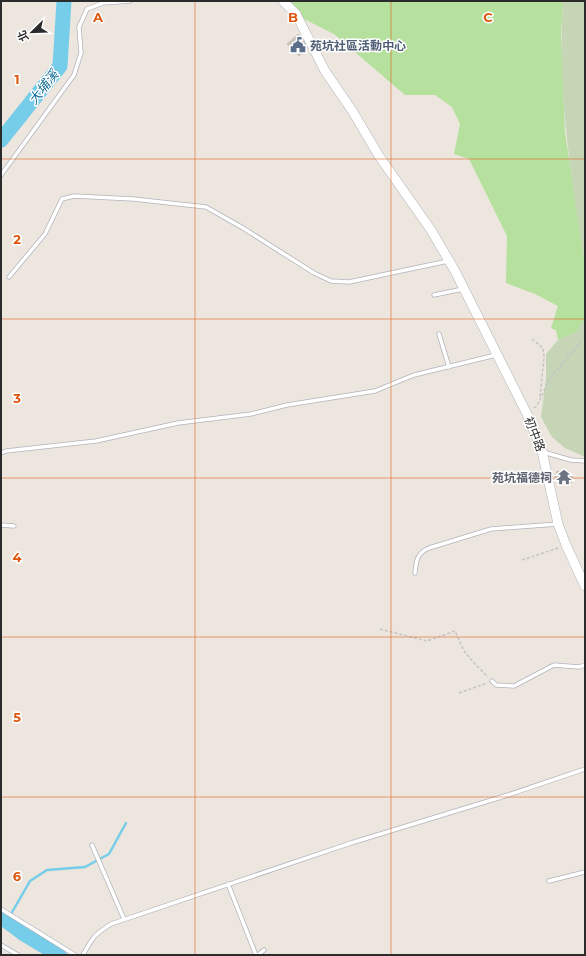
<svg xmlns="http://www.w3.org/2000/svg" width="586" height="956" font-family="Montserrat,'Noto Sans TC',sans-serif">
  <style>
    .green { fill: #b5e09d }
    .cemetery { fill: #c6d5b6 }
    .lines { fill: none; stroke-linecap: round; stroke-linejoin: round }
    .stream { stroke: #76cde9; stroke-width: 2.5 }
    .river { stroke: #76cde9; stroke-width: 15 }
    .building { fill: #c8c2bd; stroke: #c7c1b7 }
    .lane-casing { stroke: #b1b4be; stroke-width: 5 }
    .secondary-casing { stroke: #b1b4be; stroke-width: 10 }
    .path { stroke: #c4c4c4; stroke-width: 1.5; stroke-dasharray: 3 2; stroke-linecap: butt }
    .lane { stroke: #fff; stroke-width: 3.5 }
    .secondary { stroke: #fff; stroke-width: 9 }
    .grid { fill: none; stroke: #df570e; stroke-width: 1; stroke-opacity: 0.55 }
    .labels { text-anchor: middle; dominant-baseline: central; stroke-width: 3; stroke-linejoin: round; paint-order: stroke }
    .service-label { font-size: 12px; font-weight: bold; fill: #4e5e75; stroke: #fff; text-anchor: start }
    .street-label { font-size: 12px; fill: #2b2b2b; stroke: #fff }
    .worship-label { font-size: 12px; font-weight: bold; fill: #5b616d; stroke: #fff; text-anchor: end }
    .water-label { font-size: 13px; font-style: italic; fill: #146c96; stroke: #fff }
    .grid-label { font-size: 13px; text-anchor: middle; font-weight: bold; fill: #df570e; stroke: #fff; stroke-width: 3; stroke-linejoin: round; paint-order: stroke }
  </style>
  <rect width="100%" height="100%" fill="#ece6de"/>
  <!-- green -->
  <path class="green" d="M290,1H563L561,34L565,132L585,265V319L576,332L558,340L556,330L551,328L558,306L535,294L506,283L507,236L469,159L454,154L460,124L452,107L435,95H405L334,34L300,17Z"/>
  <!-- cemetery -->
  <path class="cemetery" d="M563,1H585V265C571,178 557,90 563,1Z
    M585,319V457L565,448L552,437L541,417L546,378V354L558,340L576,332Z"/>
  <g class="lines">
    <!-- stream -->
    <path class="stream" d="M7,921L30,881L47,870L85,867L109,854L126,823"/>
    <!-- river -->
    <path class="river" d="M1,140L60,66L64,1
      M1,917L24,934L59,955"/>
  </g>
  <!-- building -->
  <path class="building" d="M298,34L309,46L299,56L287,44Z
    M557,471L573,477L571,483L555,477Z"/>
  <g class="lines">
    <defs>
      <path id="lane" d="M1,175L74,75L81,53L79,27L87,9L103,3L130,1
        M9,277L45,234L62,199L74,196L133,199L206,207L243,228L314,273L331,281L349,282L448,261
        M434,295L463,289
        M439,334L449,367
        M543,452L571,460L585,461
        M1,453L6,451L96,441L178,423L251,414L287,405L375,391L414,375L496,355
        M1,525L14,526
        M415,573C416,561 417,553 429,548L491,529L558,524
        M492,681L496,685L514,686L554,665L579,667L585,665
        M92,845L124,919
        M549,881L585,872
        M228,884L256,955
        M1,909L75,955
        M1,945L18,955
        M83,955C92,938 95,934 111,924L351,843L508,795L585,769
        M258,955L264,950"/>
      <path id="secondary" d="M283,1L296,14L325,71L353,112L379,156L431,230L455,271L527,414L542,451L558,524L566,545L585,586"/>
    </defs>
    <!-- lane casing -->
    <use href="#lane" class="lane-casing"/>
    <!-- secondary casing -->
    <use href="#secondary" class="secondary-casing"/>
    <!-- path -->
    <path class="path" d="M532,339L543,348L544,357L540,397
      M534,408L537,406L550,378L581,342
      M522,560L558,548
      M380,629L427,641L455,631L464,651L475,664L488,677
      M459,693L487,683"/>
    <!-- lane -->
    <use href="#lane" class="lane"/>
    <!-- secondary -->
    <use href="#secondary" class="secondary"/>
  </g>
  <!-- grid -->
  <path class="grid" d="M195,1V955M391,1V955M1,159H585M1,319H585M1,478H585M1,637H585M1,797H585"/>
  <!-- icons -->
  <defs>
    <symbol id="civic-bare" viewBox="-9 -9 18 18"><path d="M-.6-6.5H3V-4.5H.6V-3L4-1V1h2V6H-6V1h2V-1L-.6-3ZM-1.2 2.5V6h2.4V2.5Z" fill="#5c6f8a" stroke="#fff" stroke-width="2.5" paint-order="stroke"/></symbol>
    <symbol id="temple-bare" viewBox="-9 -9 18 18"><path d="M0-6L5-2H3V0L6.5 2.5H4V6H1.5V3h-3V6H-4V2.5H-6.5L-3 0V-2H-5Z" fill="#6b7280" stroke="#fff" stroke-width="2.5" paint-order="stroke"/></symbol>
  </defs>
  <g fill-rule="evenodd">
    <use href="#civic-bare" x="287" y="34" width="22" height="22"/>
    <use href="#temple-bare" x="553" y="466" width="22" height="22"/>
  </g>
  <g class="labels">
    <!-- service labels -->
    <g class="service-label">
      <text x="310" y="45">苑坑社區活動中心</text>
    </g>
    <!-- street labels -->
    <g class="street-label">
      <text transform="translate(535 434) rotate(69)">初中路</text>
    </g>
    <!-- worship labels -->
    <g class="worship-label">
      <text x="552" y="477">苑坑福德祠</text>
    </g>
    <!-- water labels -->
    <g class="water-label">
      <text transform="translate(43 87) rotate(-52)">大埔溪</text>
    </g>
  </g>
  <g class="grid-label">
    <text x="98" y="22">A</text>
    <text x="293" y="22">B</text>
    <text x="488" y="22">C</text>
    <text x="17" y="84">1</text>
    <text x="17" y="244">2</text>
    <text x="17" y="403">3</text>
    <text x="17" y="562">4</text>
    <text x="17" y="722">5</text>
    <text x="17" y="881">6</text>
  </g>
  <!-- border -->
  <rect width="586" height="956" fill="none" stroke="#2b2b2b" stroke-width="4"/>
  <!-- north arrow -->
  <g transform="translate(32 32) rotate(247)" stroke="#ffffff" stroke-width="3" paint-order="stroke">
  <path d="M0-3L7 15L0 10L-7 15Z" fill="#2b2b2b"/>
  <text y="-6" font-size="11" font-weight="bold" text-anchor="middle" fill="#2b2b2b">北</text>
  </g>
</svg>
